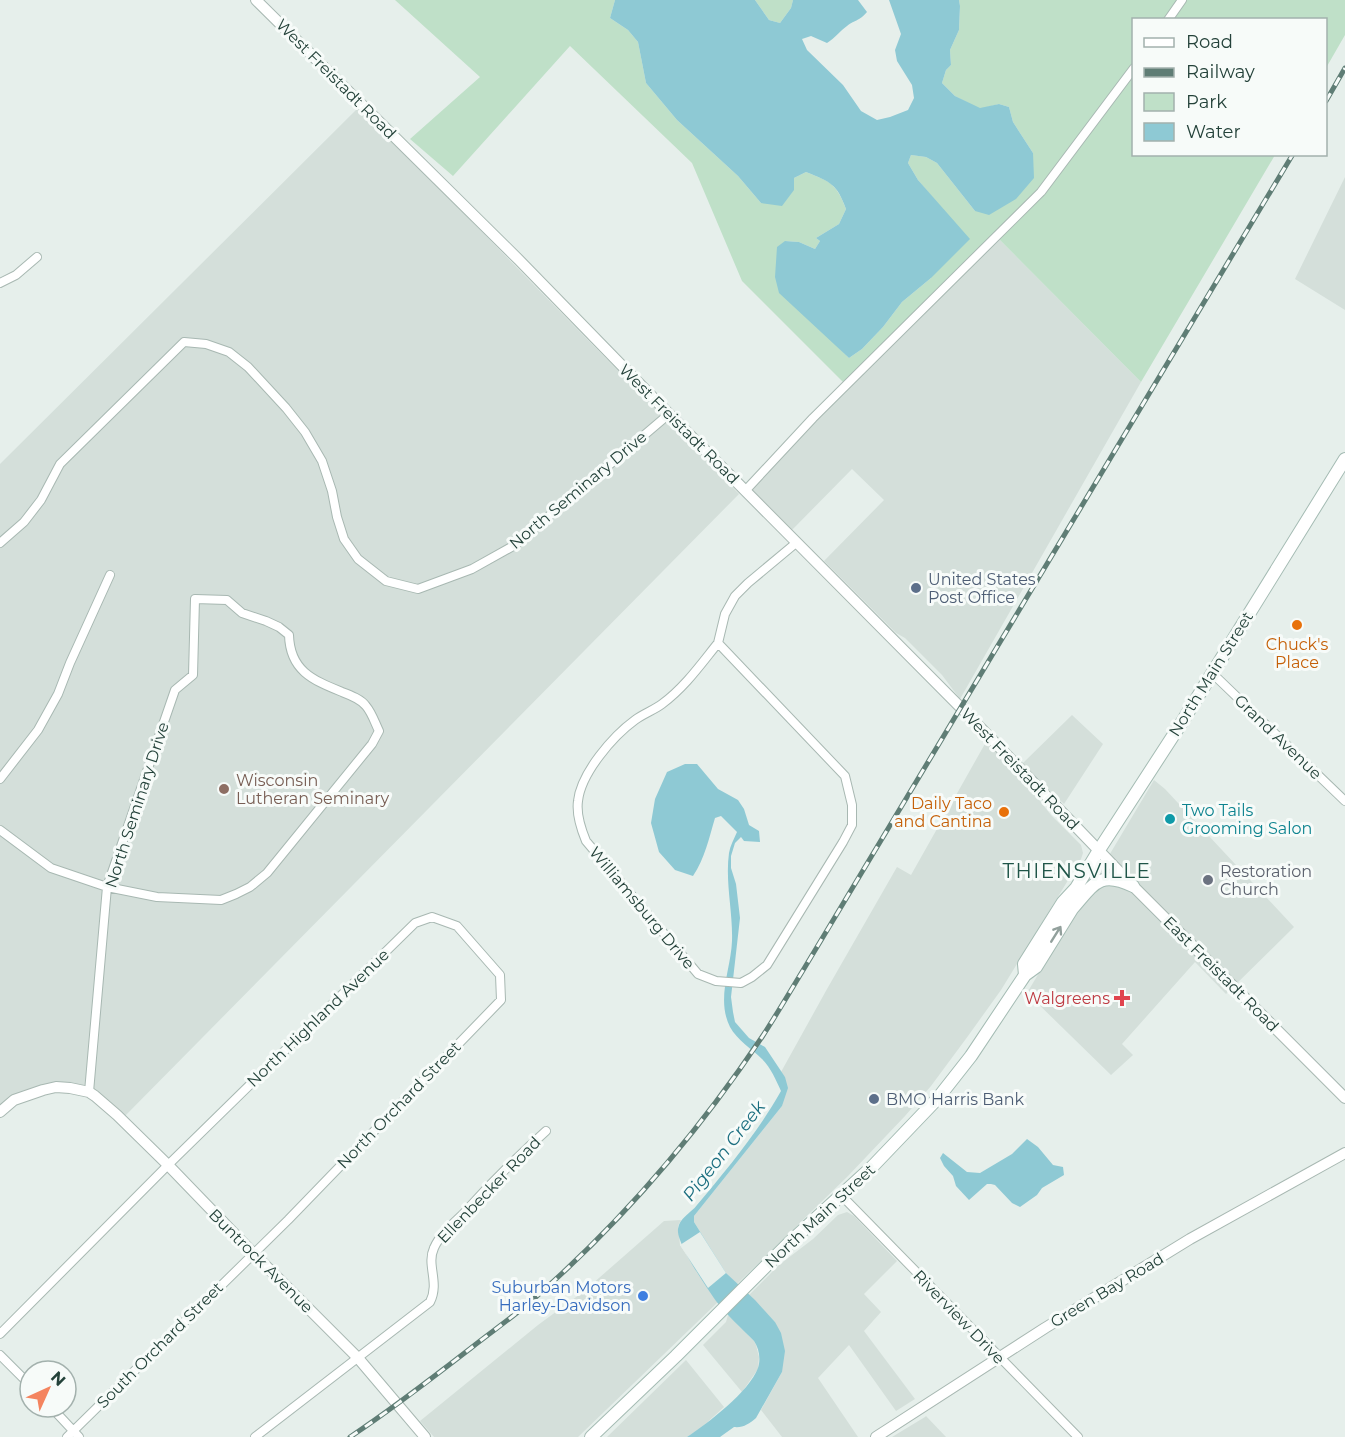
<svg xmlns="http://www.w3.org/2000/svg" width="1345" height="1437" font-family="Montserrat,sans-serif">
  <style>
    .built { fill: #d4dfda }
    .green { fill: #bfe0c8 }
    .water { fill: #8ec9d4 }
    .pier { fill: #e6efeb }
    .lines { fill: none; stroke-linecap: round; stroke-linejoin: round }
    .minor-casing { stroke: #a8b8b2; stroke-width: 10 }
    .tertiary-casing { stroke: #a8b8b2; stroke-width: 12 }
    .secondary-casing { stroke: #a4bbb3; stroke-width: 14 }
    .minor { stroke: #fff; stroke-width: 8 }
    .tertiary { stroke: #fff; stroke-width: 10 }
    .secondary { stroke: #fff; stroke-width: 12 }
    .rail-casing { stroke: #5f7d75; stroke-width: 5 }
    .rail { stroke: #f7fbf9; stroke-width: 3; stroke-dasharray: 9; stroke-linecap: butt }
    .oneway { stroke: #92a09c }
    .service-dot { fill: #5c6f8a; stroke: #f7fbf9; stroke-width: 2 }
    .food-dot { fill: #e8710a; stroke: #f7fbf9; stroke-width: 2 }
    .education-dot { fill: #8d6e63; stroke: #f7fbf9; stroke-width: 2 }
    .culture-dot { fill: #0f9aa8; stroke: #f7fbf9; stroke-width: 2 }
    .worship-dot { fill: #6b7280; stroke: #f7fbf9; stroke-width: 2 }
    .health-dot { fill: #e0444e; stroke: #f7fbf9; stroke-width: 2 }
    .shop-dot { fill: #3f7fe0; stroke: #f7fbf9; stroke-width: 2 }
    .labels { text-anchor: middle; dominant-baseline: central; stroke-width: 6; stroke-linejoin: round; paint-order: stroke }
    .street-label { font-size: 16px; fill: #24423a; stroke: #f7fbf9 }
    .service-label { font-size: 16px; fill: #4e5e75; stroke: #f7fbf9; text-anchor: start }
    .food-label { font-size: 16px; fill: #c56008; stroke: #f7fbf9 }
    .education-label { font-size: 16px; fill: #785e54; stroke: #f7fbf9; text-anchor: start }
    .culture-label { font-size: 16px; fill: #0d838f; stroke: #f7fbf9; text-anchor: start }
    .worship-label { font-size: 16px; fill: #5b616d; stroke: #f7fbf9; text-anchor: start }
    .health-label { font-size: 16px; fill: #be3a42; stroke: #f7fbf9; text-anchor: end }
    .shop-label { font-size: 16px; fill: #366cbe; stroke: #f7fbf9; text-anchor: end }
    .water-label { font-size: 18px; font-style: italic; fill: #1c6f80; stroke: #f7fbf9 }
    .quarter-label { font-size: 20px; letter-spacing: 1.5px; fill: #1f5548; stroke: #f7fbf9 }
  </style>
  <rect width="100%" height="100%" fill="#e6efeb"/>
  <!-- built -->
  <path class="built" d="M358,108L435,184L739,494L125,1116L105,1098L96,1091L48,1084L23,1091L0,1106V464Z
    M1345,177V310L1295,279Z
    M996,236L1141,382L960,699L942,675L905,638L896,633L824,561L884,500L852,469L792,530L748,486Z
    M1072,715L1103,744L1064,804L1022,764Z
    M986,742L1026,783L1051,815L1081,845L1083,853L1081,859L1001,990L968,1036L931,1086L905,1116L848,1176L737,1284L726,1273L694,1222V1216L782,1106L785,1077L781,1072L827,989L897,867L911,875Z
    M1154,780L1165,789L1294,927L1226,994L1195,962L1122,1044L1133,1055L1111,1075L1027,993Z
    M847,1212L854,1216L897,1261L864,1294L881,1312L864,1331L915,1399L896,1411L849,1345L818,1378L858,1437H782L761,1410L782,1372L775,1322L749,1295L779,1265L813,1239L838,1215Z
    M681,1220L678,1226L680,1245L718,1302L578,1437H434L420,1421L538,1325L583,1292L664,1221Z
    M728,1315L754,1341L756,1345L759,1357L758,1369L742,1392L703,1345L726,1322Z
    M686,1360L724,1407L701,1428L687,1437H607Z
    M926,1416L946,1437H892L925,1417Z"/>
  <!-- green -->
  <path class="green" d="M395,0H615L610,18L628,30L638,42L646,83L677,120L738,176L761,203L794,178L806,172C831,182 836,183 846,209L839,224L816,238L820,241L815,249L799,242L785,241L837,346L849,358L862,349L883,327L902,302L931,278L939,205L918,180L908,163L911,155L926,157L937,163L975,211L1033,153L1013,122L1009,107L999,104L980,109L955,96L942,83L946,70L951,65L950,50L959,30L960,6L959,0H1345V35L1326,68V20H1134V154L1275,155L1141,382L996,236L846,385L742,281L692,163L570,46L453,176L410,139L480,77Z
    M755,0H793L791,8L780,23L769,20Z"/>
  <!-- water -->
  <path class="water" d="M615,0H755L769,20L780,23L791,8L793,0H858L867,12C858,22 856,19 847,26C840,31 835,38 827,43L811,36L802,39L807,50L843,85L861,111L877,120L890,117L908,110L914,98L912,85L897,61L895,50L901,34L889,0H959L960,6L959,30L950,50L951,65L946,70L942,83L955,96L980,108L999,104L1009,107L1013,122L1033,153L1034,178L1016,199L989,215L975,211L937,163L926,157L911,155L908,163L918,180L970,239L931,278L902,302L883,327L862,349L849,358L779,293L775,277L777,247L785,241L799,242L815,249L820,241L816,238L839,224L846,209C837,184 831,182 806,172L794,178V190L782,206L761,203L738,176L677,120L646,83L638,42L628,30L610,18Z
    M685,764H697L718,789L738,800L744,809L749,825L759,831L760,842L744,841L741,837L735,843L731,856V868L736,884L740,918L731,997L733,1012L735,1022L749,1038L765,1047L785,1077L788,1088L782,1106L694,1216V1222L726,1273L755,1300L775,1322L781,1333L785,1351L782,1372L756,1418C749,1424 743,1428 734,1427L720,1437H687C708,1423 749,1392 758,1368C761,1359 759,1348 754,1341C741,1328 727,1315 716,1301C707,1288 676,1243 678,1229C679,1218 691,1213 697,1205C727,1169 758,1132 781,1091C776,1080 771,1068 762,1059C752,1049 737,1040 730,1027C716,999 731,969 732,941C733,912 725,882 729,853C730,846 734,839 737,832L721,816L715,818C709,838 705,858 693,876L675,870L659,852L651,823L655,799L667,772Z
    M1027,1139L1038,1147L1053,1165L1063,1167L1064,1175L1042,1188L1037,1195L1020,1207L1012,1203L995,1185L991,1184H987L969,1200L956,1186L953,1176L944,1166L940,1158L943,1153L967,1172L980,1173L1012,1154Z"/>
  <!-- pier -->
  <path class="pier" d="M700,1232L726,1273L708,1288L680,1245Z"/>
  <g class="lines">
    <defs>
      <path id="minor" d="M1168,20L1182,0
        M0,283L16,275L37,257
        M745,491L813,418L1041,192L1134,68
        M0,543L24,522L41,500L60,464L184,342L206,344L229,352L248,367L286,408L305,432L322,461L332,491L337,517L344,539L358,559L386,581L418,589L472,569L515,545L669,414
        M718,643L845,776L852,805V825L843,842L767,965L752,977L741,983L716,981L698,974L586,841C581,829 576,815 578,801C581,773 613,736 635,720C643,714 654,710 662,704C685,687 701,664 718,643Z
        M718,643L725,614L735,596L748,583L796,543
        M1212,673L1345,801
        M0,779L38,730L58,694L70,663L110,575
        M0,830L51,868L107,887L157,897L221,900L236,894L250,887L267,873L372,744L379,731C375,723 372,713 366,706C361,699 350,695 342,692C313,680 290,671 289,635L279,627L266,621L242,613L227,600L195,599L193,675L175,690L107,887L89,1092
        M842,1196L1078,1437
        M0,1334L168,1165L415,923L432,917L457,926L500,975L501,1000L288,1220L67,1437
        M0,1355L30,1385
        M51,1407L79,1437
        M255,1437L430,1302C440,1282 426,1265 434,1248C440,1234 454,1223 464,1213C490,1184 517,1157 546,1131"/>
      <path id="tertiary" d="M256,0L519,260L669,414L976,723L1133,886L1345,1098
        M0,1112L14,1100L43,1090L56,1087L70,1088L89,1092L95,1096L117,1115L168,1165L253,1253L358,1358L425,1437
        M876,1437L1045,1328L1190,1239L1345,1153"/>
      <path id="secondary" d="M1072,909C1094,884 1099,870 1133,886
        M1025,975L1024,964L1063,902L1076,888L1099,850L1182,722L1345,459
        M591,1437L676,1356L789,1243L872,1167L938,1098L971,1056L1025,975L1036,967L1072,909L1076,888"/>
    </defs>
    <!-- minor casing -->
    <use href="#minor" class="minor-casing"/>
    <!-- tertiary casing -->
    <use href="#tertiary" class="tertiary-casing"/>
    <!-- secondary casing -->
    <use href="#secondary" class="secondary-casing"/>
    <!-- minor -->
    <use href="#minor" class="minor"/>
    <!-- tertiary -->
    <use href="#tertiary" class="tertiary"/>
    <!-- secondary -->
    <use href="#secondary" class="secondary"/>
    <defs>
      <path id="rail" d="M1326,101L1345,68
        M350,1437C392,1409 431,1379 471,1348C490,1333 510,1319 529,1303C617,1227 697,1134 762,1037C777,1014 791,990 805,967L1293,154"/>
    </defs>
    <!-- rail casing -->
    <use href="#rail" class="rail-casing"/>
    <!-- rail -->
    <use href="#rail" class="rail"/>
  </g>
  <!-- one-way arrows -->
  <defs><path id="oneway-shaft" d="M-6 0H5M1.5-3L5.5 0L1.5 3" fill="none" stroke-width="1.6" stroke-linecap="round" stroke-linejoin="round" transform="scale(1.5)"/></defs>
  <use class="oneway" href="#oneway-shaft" transform="translate(1056 934) rotate(-58)"/>
  <!-- markers -->
  <g class="service-dot">
    <circle cx="916" cy="588" r="6"/>
    <circle cx="874" cy="1099" r="6"/>
  </g>
  <g class="food-dot">
    <circle cx="1297" cy="625" r="6"/>
    <circle cx="1004" cy="812" r="6"/>
  </g>
  <circle class="education-dot" cx="224" cy="789" r="6"/>
  <circle class="culture-dot" cx="1170" cy="819" r="6"/>
  <circle class="worship-dot" cx="1208" cy="880" r="6"/>
  <path class="health-dot" d="M1119 989h6v6h6v6h-6v6h-6v-6h-6v-6h6z"/>
  <circle class="shop-dot" cx="643" cy="1296" r="6"/>
  <g class="labels">
    <!-- street labels -->
    <g class="street-label">
      <text transform="translate(336 79) rotate(45)">West Freistadt Road</text>
      <text transform="translate(679 424) rotate(45)">West Freistadt Road</text>
      <text transform="translate(578 490) rotate(-40)">North Seminary Drive</text>
      <text transform="translate(1211 674) rotate(-58)">North Main Street</text>
      <text transform="translate(1278 737) rotate(44)">Grand Avenue</text>
      <text transform="translate(1020 769) rotate(46)">West Freistadt Road</text>
      <text transform="translate(137 805) rotate(-72)">North Seminary Drive</text>
      <text transform="translate(642 908) rotate(50)">Williamsburg Drive</text>
      <text transform="translate(1221 974) rotate(45)">East Freistadt Road</text>
      <text transform="translate(318 1018) rotate(-44)">North Highland Avenue</text>
      <text transform="translate(399 1105) rotate(-46)">North Orchard Street</text>
      <text transform="translate(489 1190) rotate(-46)">Ellenbecker Road</text>
      <text transform="translate(820 1216) rotate(-43)">North Main Street</text>
      <text transform="translate(261 1261) rotate(45)">Buntrock Avenue</text>
      <text transform="translate(1107 1290) rotate(-31)">Green Bay Road</text>
      <text transform="translate(959 1317) rotate(46)">Riverview Drive</text>
      <text transform="translate(160 1345) rotate(-45)">South Orchard Street</text>
    </g>
    <!-- service labels -->
    <g class="service-label">
      <text x="928" y="579">United States<tspan x="928" dy="18">Post Office</tspan></text>
      <text x="886" y="1099">BMO Harris Bank</text>
    </g>
    <!-- food labels -->
    <g class="food-label">
      <text x="1297" y="644">Chuck's<tspan x="1297" dy="18">Place</tspan></text>
      <text x="992" y="803" text-anchor="end">Daily Taco<tspan x="992" dy="18">and Cantina</tspan></text>
    </g>
    <!-- education labels -->
    <g class="education-label">
      <text x="236" y="780">Wisconsin<tspan x="236" dy="18">Lutheran Seminary</tspan></text>
    </g>
    <!-- culture labels -->
    <g class="culture-label">
      <text x="1182" y="810">Two Tails<tspan x="1182" dy="18">Grooming Salon</tspan></text>
    </g>
    <!-- worship labels -->
    <g class="worship-label">
      <text x="1220" y="871">Restoration<tspan x="1220" dy="18">Church</tspan></text>
    </g>
    <!-- health labels -->
    <g class="health-label">
      <text x="1110" y="998">Walgreens</text>
    </g>
    <!-- shop labels -->
    <g class="shop-label">
      <text x="631" y="1287">Suburban Motors<tspan x="631" dy="18">Harley-Davidson</tspan></text>
    </g>
    <!-- water labels -->
    <g class="water-label">
      <text transform="translate(724 1151) rotate(-52)">Pigeon Creek</text>
    </g>
    <!-- quarter labels -->
    <g class="quarter-label">
      <text x="1077" y="871">THIENSVILLE</text>
    </g>
  </g>
  <!-- legend -->
  <rect x="1132" y="18" width="195" height="138" fill="#f7fbf9" stroke="#a3b1ad" stroke-width="1.5"/>
  <rect x="1144" y="38" width="30" height="9" fill="#ffffff" stroke="#a3b1ad" stroke-width="1.5"/>
  <text x="1186" y="48" font-size="18" fill="#24423a">Road</text>
  <rect x="1144" y="68" width="30" height="9" fill="#5f7d75" stroke="#a3b1ad" stroke-width="1.5"/>
  <text x="1186" y="78" font-size="18" fill="#24423a">Railway</text>
  <rect x="1144" y="93" width="30" height="18" fill="#bfe0c8" stroke="#a3b1ad" stroke-width="1.5"/>
  <text x="1186" y="108" font-size="18" fill="#24423a">Park</text>
  <rect x="1144" y="123" width="30" height="18" fill="#8ec9d4" stroke="#a3b1ad" stroke-width="1.5"/>
  <text x="1186" y="138" font-size="18" fill="#24423a">Water</text>
  <!-- north arrow -->
  <g transform="translate(48 1389) rotate(45)"><circle r="28" fill="#f7fbf9" stroke="#a3b1ad" stroke-width="1.5"/>
  <path d="M0-4.5L10 22L0 15L-10 22Z" fill="#f4845f"/>
  <text y="-9" font-size="16" font-weight="bold" text-anchor="middle" fill="#24423a">N</text>
  </g>
</svg>
